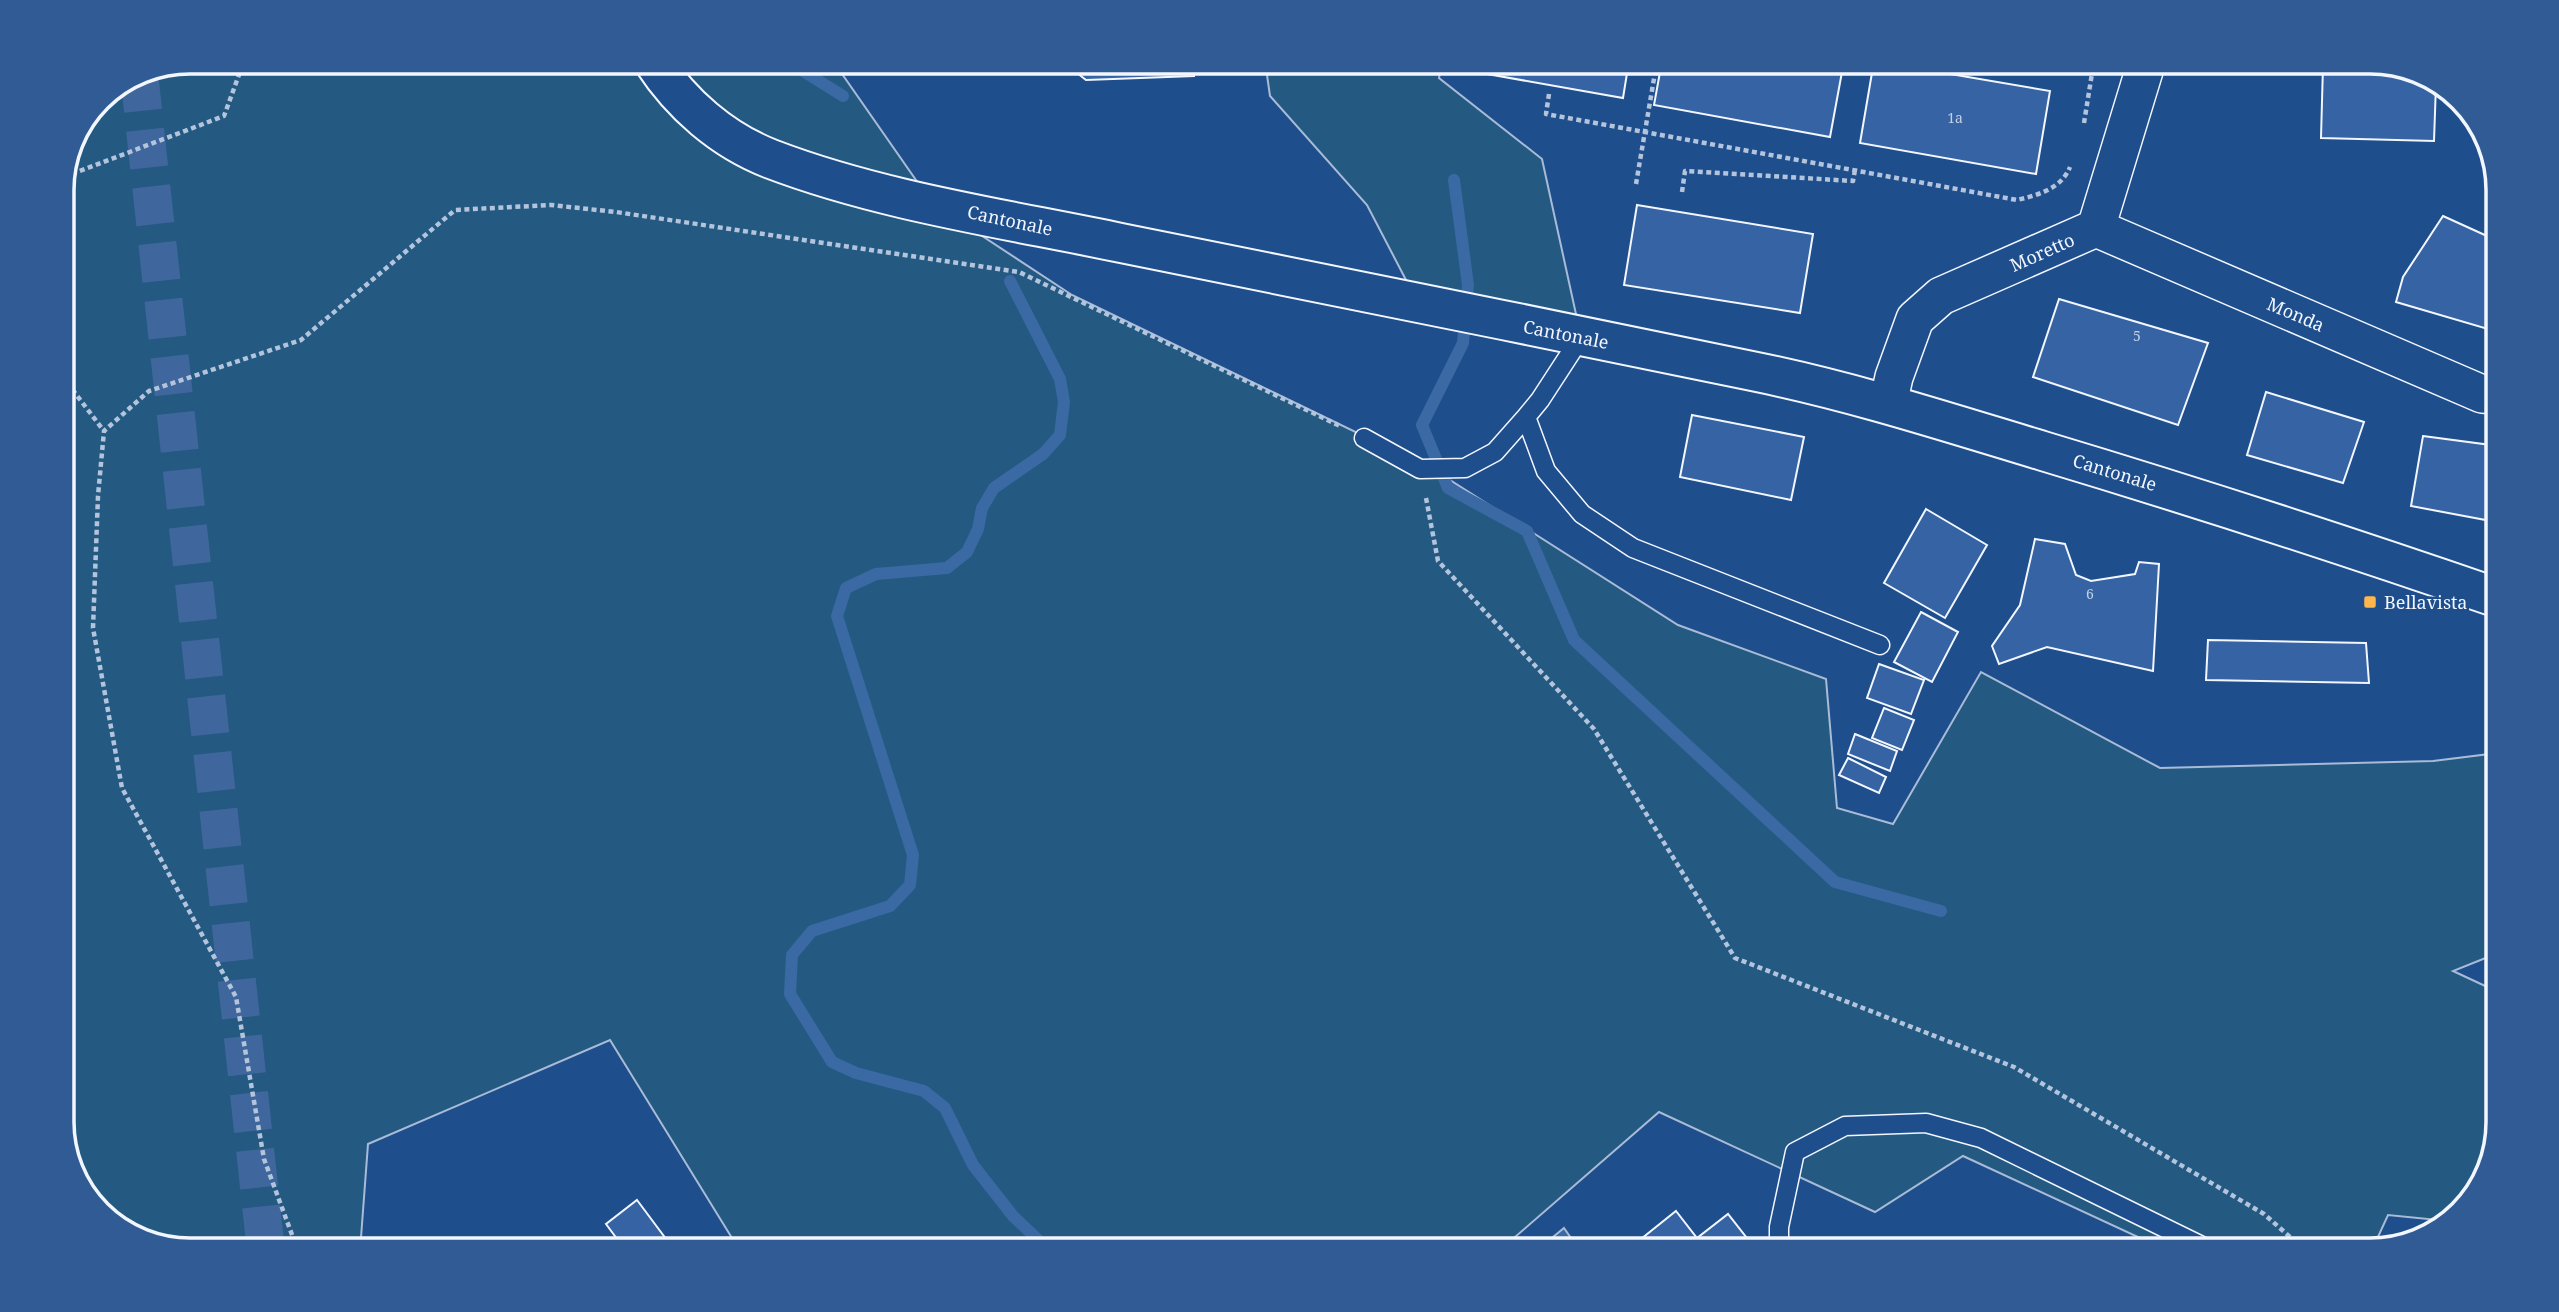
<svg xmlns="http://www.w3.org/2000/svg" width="2559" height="1312" font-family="'Noto Serif',serif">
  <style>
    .green { fill: #245a82; stroke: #a8bbd7; stroke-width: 2 }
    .water { fill: #3b69a3; stroke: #a8bbd7; stroke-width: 2 }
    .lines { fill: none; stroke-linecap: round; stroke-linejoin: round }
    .stream { stroke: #3b69a3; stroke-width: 12 }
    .building { fill: #3563a3; stroke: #f2f6ff; stroke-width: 2 }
    .highway-tunnel { stroke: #3f679d; stroke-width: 38; stroke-dasharray: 38 19; stroke-linecap: butt }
    .lane-casing { stroke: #f2f6ff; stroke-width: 21 }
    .street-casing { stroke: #f2f6ff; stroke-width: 40 }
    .secondary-casing { stroke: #f2f6ff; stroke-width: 42 }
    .path { stroke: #b3c4dc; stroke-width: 4.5; stroke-dasharray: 5 3.5; stroke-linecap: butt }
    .lane { stroke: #1f4e8c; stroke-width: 18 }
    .street { stroke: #1f4e8c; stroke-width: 37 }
    .secondary { stroke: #1f4e8c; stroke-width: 38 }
    .poi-dot { fill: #ffb74d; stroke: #1f4e8c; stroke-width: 2.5 }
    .labels { text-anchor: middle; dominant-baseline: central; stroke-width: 5; stroke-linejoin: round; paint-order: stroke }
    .number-label { font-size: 14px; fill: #c3d1e8 }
    .street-label { font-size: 18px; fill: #f2f6ff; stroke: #1f4e8c }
    .poi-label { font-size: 18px; fill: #f2f6ff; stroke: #1f4e8c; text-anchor: start }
    .rim { fill: none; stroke: #f2f6ff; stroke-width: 3.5 }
  </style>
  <rect width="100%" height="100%" fill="#1f4e8c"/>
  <!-- green -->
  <path class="green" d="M190,61H833L932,203L1072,295L1434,470L1678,625L1826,679L1837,808L1893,824L1981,672L2160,768L2433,761L2498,753V953L2453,971L2498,992V1122L2485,1179L2448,1221L2388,1215L2372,1250L2369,1251H2168L1963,1156L1875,1212L1659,1112L1499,1251H740L610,1040L368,1144L360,1251H190L133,1238L83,1194L62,1131V182L99,99L141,71Z
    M1265,61H1442L1439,78L1542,159L1581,337L1419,305L1367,205L1270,96Z"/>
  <!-- water -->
  <path class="water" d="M1564,1228L1580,1251H1536Z"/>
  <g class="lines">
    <!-- stream -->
    <path class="stream" d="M787,61L843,96
      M1454,180L1468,285L1463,343L1422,425L1448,488L1527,531L1574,640L1835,882L1941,911
      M1010,281L1060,379L1064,402L1060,435L1043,454L994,488L982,508L978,529L967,552L947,568L876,574L846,588L837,616L913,855L910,885L890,906L812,931L792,955L790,994L832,1062L856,1073L924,1091L945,1108L973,1165L1013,1216L1050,1251"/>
  </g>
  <!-- building -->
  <path class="building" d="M1062,61H1194V76L1086,80Z
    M1454,61H1629L1623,98L1453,68Z
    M1662,61H1844L1830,137L1654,105Z
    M1874,61L2050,91L2036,174L1860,143Z
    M2323,65L2396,67L2426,74L2436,84L2434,141L2321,138Z
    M1637,205L1813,234L1800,313L1624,285Z
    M2443,216L2498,241V298L2495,303H2498V332L2396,302L2403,277Z
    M2059,299L2208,343L2178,425L2033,377Z
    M2266,392L2364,422L2343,483L2247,455Z
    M1692,415L1804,437L1791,500L1680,477Z
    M2423,436L2498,446V486L2491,521L2411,506Z
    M1926,509L1987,545L1945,618L1884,583Z
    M2035,539L2065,544L2076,575L2091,581L2135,574L2139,562L2159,564L2153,671L2047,647L1999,664L1992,646L2020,605Z
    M1921,612L1958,632L1932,682L1894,662Z
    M2208,640L2366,643L2369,683L2206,680Z
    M1879,664L1924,680L1911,714L1867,698Z
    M1884,708L1914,720L1902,750L1872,738Z
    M1855,734L1897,751L1890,771L1848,754Z
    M1848,758L1886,777L1879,793L1839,775Z
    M637,1200L675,1251H626L606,1224Z
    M1676,1211L1697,1238L1728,1214L1757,1251H1626Z
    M355,1241L359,1251H342L340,1247Z"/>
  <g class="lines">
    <!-- highway-tunnel -->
    <path class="highway-tunnel" d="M139,73L266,1251"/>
    <defs>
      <path id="lane" d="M1526,417L1546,471L1582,514L1633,548L1880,645
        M1364,438L1420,469L1465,468L1495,452L1526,417L1540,400L1581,337
        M1779,1251V1227L1795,1152L1845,1126L1926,1123L1981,1138L2212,1251"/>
      <path id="street" d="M2096,228L2482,394L2498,395
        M1888,404L1894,377L1915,319L1941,296L2096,228L2147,61"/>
      <path id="secondary" d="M653,61C681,104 722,140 771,159C881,201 1006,219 1121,243C1331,286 1542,327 1752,371C1851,391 1947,422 2043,451C2196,497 2347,546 2498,598"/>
    </defs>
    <!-- lane casing -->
    <use href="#lane" class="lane-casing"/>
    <!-- street casing -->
    <use href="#street" class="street-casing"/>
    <!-- secondary casing -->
    <use href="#secondary" class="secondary-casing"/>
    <!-- path -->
    <path class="path" d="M1549,94L1546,114L2017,200C2038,195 2061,189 2070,167
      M2084,123L2094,61
      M64,177L224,116L244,61
      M1636,184L1657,61
      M1682,192L1685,171L1853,181L1855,170
      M62,376L104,431
      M1426,498L1438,561L1594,729L1735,958L2014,1067L2264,1214L2306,1251
      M298,1251L264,1159L236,997L122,788L93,628L98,496L104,431L149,391L301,340L455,210L551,205L616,212L1019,272L1340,426"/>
    <!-- lane -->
    <use href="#lane" class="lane"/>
    <!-- street -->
    <use href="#street" class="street"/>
    <!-- secondary -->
    <use href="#secondary" class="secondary"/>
  </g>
  <!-- markers -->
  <rect class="poi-dot" x="2363" y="595" width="14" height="14" rx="3.5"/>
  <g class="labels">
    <!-- number labels -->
    <g class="number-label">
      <text x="1955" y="117">1a</text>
      <text x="2137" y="335">5</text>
      <text x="2090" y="593">6</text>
    </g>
    <!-- street labels -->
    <g class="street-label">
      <text transform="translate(1010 220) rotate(12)">Cantonale</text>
      <text transform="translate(2042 252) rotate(-24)">Moretto</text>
      <text transform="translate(2296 314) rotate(23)">Monda</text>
      <text transform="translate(1566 334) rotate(11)">Cantonale</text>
      <text transform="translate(2115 472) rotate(17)">Cantonale</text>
    </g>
    <!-- poi labels -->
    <g class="poi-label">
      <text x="2384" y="602">Bellavista</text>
    </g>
  </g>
  <!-- crop -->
  <path d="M0 0H2559V1312H0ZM190 74H2370A116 116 0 0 1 2486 190V1122A116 116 0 0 1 2370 1238H190A116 116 0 0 1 74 1122V190A116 116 0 0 1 190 74Z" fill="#305b95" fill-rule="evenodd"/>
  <path class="rim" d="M190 74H2370A116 116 0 0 1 2486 190V1122A116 116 0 0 1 2370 1238H190A116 116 0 0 1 74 1122V190A116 116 0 0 1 190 74Z"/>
</svg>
